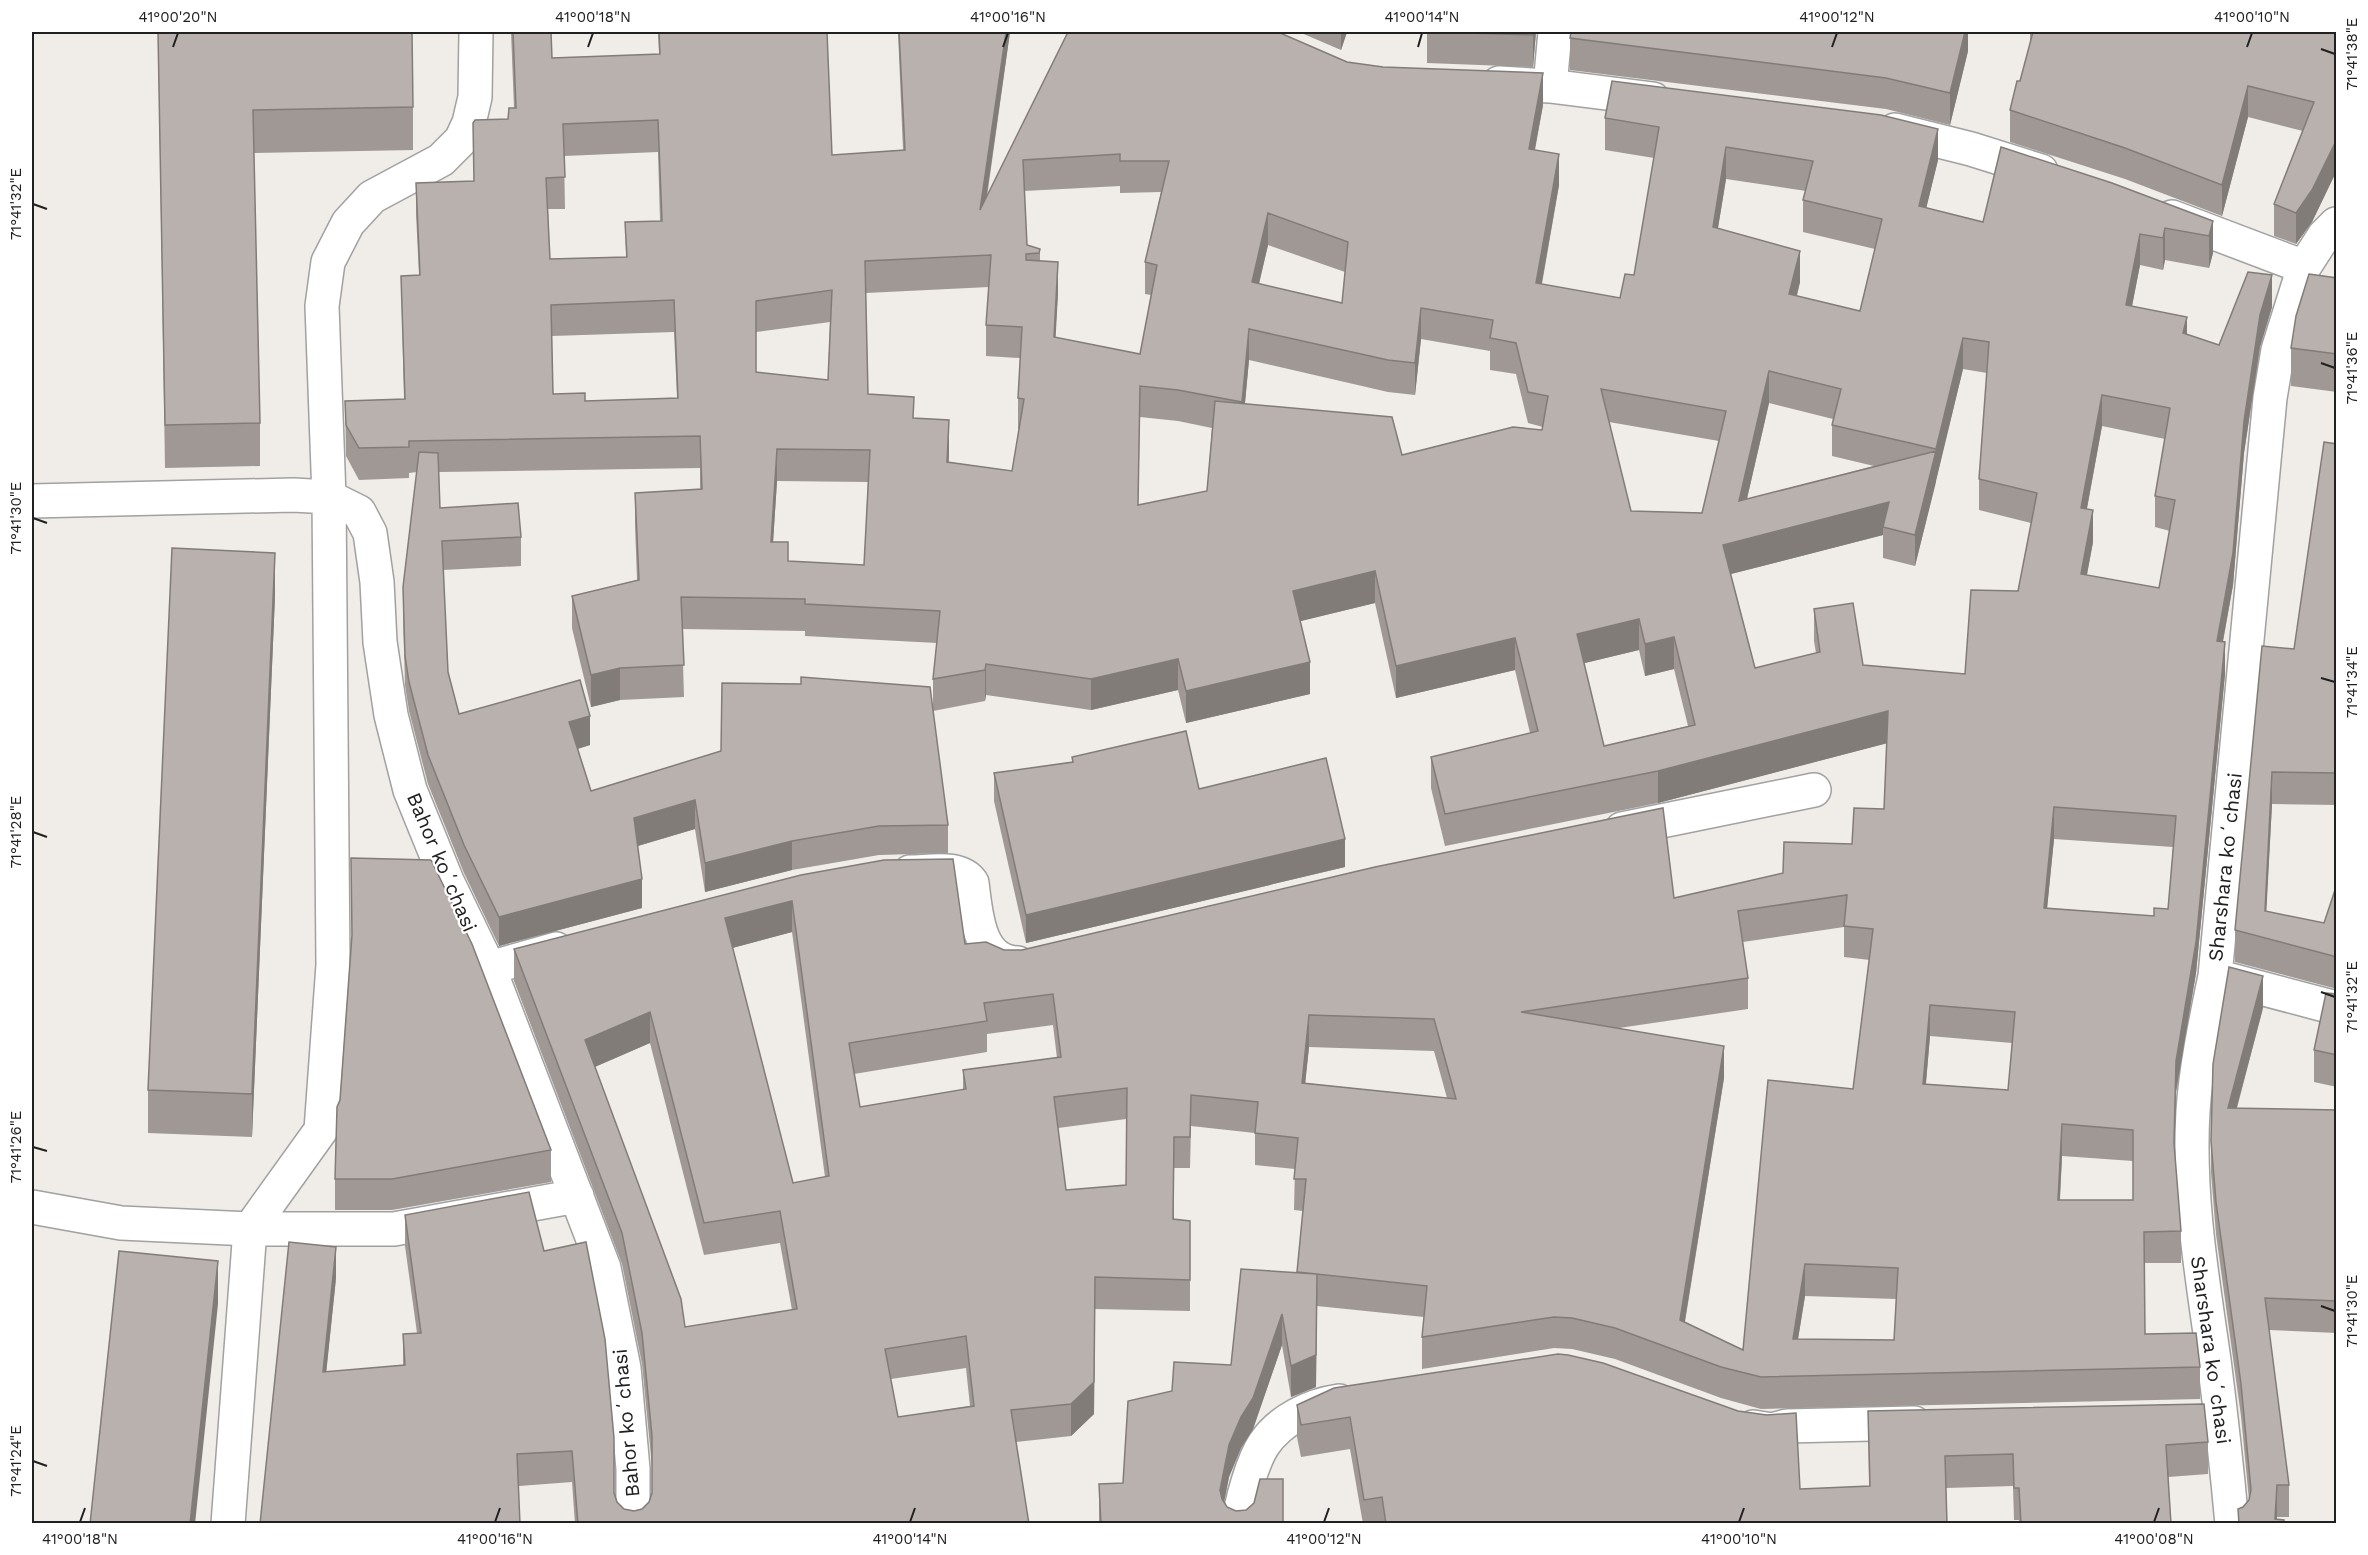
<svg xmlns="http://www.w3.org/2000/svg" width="2368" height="1555" font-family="'Work Sans',sans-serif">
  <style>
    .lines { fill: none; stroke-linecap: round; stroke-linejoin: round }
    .minor-casing { stroke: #a1a1a1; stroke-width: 36 }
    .minor { stroke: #fff; stroke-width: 33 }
    .wall { fill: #9f9895; fill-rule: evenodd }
    .shaded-wall { fill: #827c79 }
    .building { fill: #b9b1ad; stroke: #827c79; stroke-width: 1.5; fill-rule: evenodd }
    .ticks { fill: none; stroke: #202020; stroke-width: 2 }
    .labels { text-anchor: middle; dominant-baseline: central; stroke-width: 4.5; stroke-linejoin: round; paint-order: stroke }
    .street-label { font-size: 20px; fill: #202020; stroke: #fff }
    .neatline { fill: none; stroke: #202020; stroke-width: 2 }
    .ticks-label { font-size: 15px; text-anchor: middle; fill: #202020 }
  </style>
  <rect width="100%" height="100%" fill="#f0ece8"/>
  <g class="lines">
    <defs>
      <path id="minor" d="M1499,83L1550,86L1653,99
        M1550,86L1555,32
        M1895,130L1971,149L2041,171
        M2172,217L2304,267
        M32,501L293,495L329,497L359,512L370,533L377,582L380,642L391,715L410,790L447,881L489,968L604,1268L624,1368L633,1469V1524
        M1622,829L1814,790
        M910,872C930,872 960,865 972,883C976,914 978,962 1018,963
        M489,968L556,949
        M2219,977L2336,1008
        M32,1207L121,1223L250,1229H394L577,1196
        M1753,1427L1772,1430L1787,1426L1914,1423
        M228,1524L250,1229L321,1130L333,965L329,497L322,306L328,262L348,223L372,197L441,160L461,140L469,123L475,97L476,32
        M1239,1524C1240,1504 1253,1460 1264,1444C1280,1420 1311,1405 1339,1401
        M2232,1524C2227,1469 2221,1415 2214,1360C2202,1277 2188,1195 2193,1111C2196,1066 2206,1020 2215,976L2270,398L2278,350L2304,267L2324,236L2336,224"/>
    </defs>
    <!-- minor casing -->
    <use href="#minor" class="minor-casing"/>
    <!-- minor -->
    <use href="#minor" class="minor"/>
  </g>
  <!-- wall -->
  <path class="wall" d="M158,32L413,107V150L254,153L260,423V466L165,468Z
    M511,32H551L552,58L659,54L658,32H827L832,155L903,150L898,32H1010L987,197L1068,32L1347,62L1543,105L1535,150L1559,185L1542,284L1620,298L1634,275L1654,158L1605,150V118L1938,160L1926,208L1983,222L2213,221V253L2209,268L2165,260L2163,270L2140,265L2132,306L2187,335L2219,345L2272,307L2260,347L2244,453L2233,585L2223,642L2225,674L2196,973L2176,1092L2174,1150L2181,1231V1263H2144L2145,1334L2200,1367V1399L1761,1409L1721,1398L1615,1359L1572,1349L1554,1348L1422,1369V1337L1424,1317L1317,1306L1316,1387L1291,1397L1282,1345L1253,1429L1241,1448L1229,1477L1224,1503L1227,1507L1236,1511L1283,1524H1099V1484L1123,1483L1172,1391L1231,1365L1297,1273L1303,1211L1294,1210L1295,1169L1255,1165V1133L1191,1126L1190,1168H1174V1219L1190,1221V1311L1095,1309L1094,1414L1071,1436L1016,1442L1029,1524H575L572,1482L519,1486L260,1524L336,1278L326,1372L403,1365V1334L417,1333L405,1246V1215L544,1251L617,1502L624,1509L634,1511L642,1509L649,1502L652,1493V1467L642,1364L622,1264L514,981V949L801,875L965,944L1004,950H1022L1674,898L1783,873L1852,844L1884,809L1887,743L1658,803L1445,846L1431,788V757L1530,733L1515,670L1396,698L1375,603L1300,621L1310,694L1186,723L1178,690L1091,710L986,695L985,701L933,711L948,825V853L879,855L792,870L705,892L695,829L638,846L642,908L499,946L464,873L428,784L409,711L405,685L403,616V587L417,472L409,473V478L359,480L346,456L345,401L404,399L401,276L419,275L416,214V183L474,181L473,123L508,119L514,108ZM658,152L660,221L625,222L626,257L550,259L548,209H565L564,156ZM1726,179L1806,191L1803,200V232L1875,249L1860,311L1797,296L1800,282L1718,228ZM1120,186V193L1161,192L1145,262V294L1151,295L1140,354L1055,337L1058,293L1040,261V249L1027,245L1024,191ZM1268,245L1345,272L1342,303L1259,284ZM989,287L986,325V356L1020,358L1018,398V429H1019L1012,471L949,462V451L914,418L868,394L866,293ZM830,322L828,380L756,372V332ZM674,332L677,398L585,401L553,394L552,336ZM1421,339L1490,351V370L1516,374L1528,423L1543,427L1542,430L1402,455L1245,403L1249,360L1388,392L1415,395ZM1963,369L1987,373L1979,479V510L2031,523L2018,591L1965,674L1863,665L1814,609V641L1816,653L1755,668L1731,574L1883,535V558L1915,566ZM1769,403L1833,419L1832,425V456L1874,466L1747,499ZM1140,417L1178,421L1212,428L1207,491L1138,505ZM1609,422L1719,441L1702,513L1631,511ZM2102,426L2165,439L2155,496V527L2170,531L2159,588L2087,575L2093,542L2087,509ZM700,468V489L635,493V525L637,580L572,596V628L591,707L620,700L684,697L682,629L805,631V636L937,643L933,679V711L591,791L578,749L590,745L459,714L448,672L443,570L521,566V537L440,508L439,472ZM777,481L868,482L864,565L788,561L773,542ZM1639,650L1645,676L1674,669L1688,726L1604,746L1584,663ZM2054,839L2173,847L2168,909L2154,916L2047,908ZM1844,927V957L1870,960L1853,1089L1743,1350L1685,1322L1724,1078L1619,1028L1748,1009V978L1743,942ZM792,932L825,1177L793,1183L732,948ZM1053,1025L1057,1058L963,1070V1090L860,1107L854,1074L987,1052V1034ZM1930,1036L2012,1043L2008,1090L1926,1084ZM650,1043L704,1255L780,1243L792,1310L685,1327L595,1067ZM1309,1047L1434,1051L1447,1098L1305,1083ZM1126,1119V1185L1066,1190L1058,1128ZM2062,1156L2133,1161V1200H2060ZM1805,1296L1896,1299L1894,1340L1798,1339ZM966,1368L970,1406L898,1417L891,1379Z
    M1299,32H1347L1341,50Z
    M1427,32H1536L1533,67L1427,63Z
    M1968,32V51L1950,125L1886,109L1570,70V38Z
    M2030,32H2337V170L2312,222L2296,244L2274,236V204L2303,131L2248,117L2222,216L2125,179L2010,142V110L2020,81L2030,43Z
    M2337,278V392L2291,386V348Z
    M2337,444V805L2272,804L2266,911L2324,923L2337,884V989L2235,962V930Z
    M275,596L252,1137L148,1133V1090Z
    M1072,757L1345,867L1026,943L994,801V773L1072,762Z
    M2337,994V1087L2314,1082V1050Z
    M2263,1008L2237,1108L2337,1110V1333L2269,1330L2289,1485V1517H2277V1519L2284,1524H2238V1509L2243,1507L2249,1500L2241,1416L2216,1234L2211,1173V1141Z
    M551,1150V1182L392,1210H335V1179Z
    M1297,1405L1800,1489L1869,1486L1868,1411L2208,1442V1474L2168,1477L2171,1524H2019V1520H2014L2013,1486L1946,1488L1947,1524H1363L1350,1449L1301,1457L1297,1437Z"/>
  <!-- shaded-wall -->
  <path class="shaded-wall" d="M1006,32H1010L980,241V210Z
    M1341,32H1347L1341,50Z
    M1533,32H1536L1533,67Z
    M1961,32H1968V51L1950,125V93Z
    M1543,73V105L1529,180V149Z
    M2248,86V117L2222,216V185Z
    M1938,129V160L1919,238V206Z
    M2337,139V170L2312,222L2296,244V213Z
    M1726,147V179L1713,258V227Z
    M1559,154V185L1536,315V283Z
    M1268,213V245L1252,313V282Z
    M2213,221V253L2209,268V236Z
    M2165,228V260L2163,270V238Z
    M2140,234V265L2126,337V305Z
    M1800,251V282L1789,325V294Z
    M1058,262V293L1054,368V337Z
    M2272,275V307L2260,347L2244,453L2233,585L2217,673V641L2244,421L2260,315Z
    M1421,308V339L1415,395V363Z
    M2187,317V348L2183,333Z
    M1249,329V360L1242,434V402Z
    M1963,338V369L1936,481V449Z
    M1769,371V403L1739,533V501Z
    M2102,395V426L2081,540V508Z
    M949,420V451L947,493V462Z
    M777,449V481L771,574V542Z
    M1936,451V482L1915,566V535Z
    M1889,502L1883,527V535L1723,576V545Z
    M2093,510V542L2081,605V574Z
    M275,553V596L252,1137V1094Z
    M1375,571V603L1293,623V591Z
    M1639,619V650L1577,665V634Z
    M1674,637V669L1645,676V644Z
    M1515,638V670L1396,698V666Z
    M2225,642V674L2196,973L2176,1092L2174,1174L2176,1061Z
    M1178,659V690L1091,710V679Z
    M1310,662V694L1186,723V691Z
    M986,664V695L985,701V670Z
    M620,668V700L591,707V675Z
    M1888,711V743L1658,803V771Z
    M590,716V745L569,751V722Z
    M2272,772V804L2265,938V911Z
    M695,800V829L634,847V818Z
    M2054,807V839L2044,939V908Z
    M1345,839V867L1026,943V915Z
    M792,841V870L705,892V863Z
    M642,879V908L499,946V917Z
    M792,901V932L725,950V918Z
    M2263,976V1008L2228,1140V1108Z
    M1930,1005V1036L1923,1115V1084Z
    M650,1012V1043L585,1071V1040Z
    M1309,1015V1047L1302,1114V1083Z
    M1724,1046V1078L1680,1351V1320Z
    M2062,1124V1156L2058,1231V1200Z
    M336,1247V1278L323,1404V1372Z
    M218,1261V1304L195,1524H190Z
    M1805,1264V1296L1793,1370V1339Z
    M1317,1274L1316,1387L1291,1397V1366Z
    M1095,1277L1094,1414L1071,1436V1404Z
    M1282,1314V1345L1253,1429L1241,1448L1229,1477L1220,1522V1490L1229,1445Z
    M2277,1485V1517L2276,1524H2275Z"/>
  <!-- building -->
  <path class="building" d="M158,32H412L413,107L253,110L260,423L165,425Z
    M513,32H551L552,58L660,54L659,32H827L832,155L905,150L899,32H1006L980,210L1068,32H1278L1347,62L1383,67L1543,73L1529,149L1559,154L1536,283L1620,298L1625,274L1634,275L1659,127L1605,118L1612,81L1881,115L1938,129L1919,206L1983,222L2001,147L2112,183L2213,221L2209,236L2165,228L2163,238L2140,234L2126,305L2187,317L2183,333L2219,345L2248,272L2272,275L2260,315L2244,421L2233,553L2217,641L2225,642L2196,942L2176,1061L2174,1143L2181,1231L2144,1232L2145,1334L2196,1333L2200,1367L1761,1377L1721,1367L1615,1328L1572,1318L1554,1317L1422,1337L1427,1286L1317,1274L1316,1355L1291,1366L1282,1314L1253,1398L1241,1417L1229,1445L1220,1490L1222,1499L1227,1507L1236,1511L1246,1510L1254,1503L1260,1479H1283V1524H1101L1099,1484L1123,1483L1128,1401L1172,1391L1174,1362L1231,1365L1241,1269L1317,1274L1297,1272L1306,1179H1294L1298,1138L1255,1133L1258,1102L1191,1095L1190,1137H1174L1173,1219L1190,1221V1280L1095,1277L1094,1382L1071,1404L1011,1410L1029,1524H578L572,1451L517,1454L520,1524H260L289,1242L336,1247L323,1372L405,1365L403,1334L421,1333L405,1215L529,1192L544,1251L586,1242L605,1339L614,1438V1493L617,1502L624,1509L634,1511L642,1509L649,1502L652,1493V1436L642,1333L622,1233L514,949L801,875L884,860L953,859L965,944L986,942L1004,950H1022L1375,867L1663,808L1674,898L1783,873L1784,842L1852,844L1854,808L1884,809L1888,711L1658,771L1445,814L1431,757L1538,731L1515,638L1396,666L1375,571L1293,591L1310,662L1186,691L1178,659L1091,679L986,664L985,670L933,679L940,611L805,604V599L681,597L684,665L620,668L591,675L572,596L639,580L635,493L702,489L700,436L409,441V447L359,448L346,425L345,401L405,399L401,276L420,275L416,183L474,181L473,123L475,120L508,119L509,108H516ZM658,120L662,221L625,222L627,257L550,259L546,178L565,177L563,124ZM1726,147L1813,161L1803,200L1882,219L1860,311L1789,294L1800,251L1713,227ZM1120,154V161H1169L1145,262L1157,265L1140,354L1054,337L1058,262L1026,260V254L1039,253L1040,249L1027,245L1023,160ZM1268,213L1348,242L1342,303L1252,282ZM991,255L986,325L1022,327L1018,398L1024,399L1012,471L947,462L949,420L913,418L914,397L868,394L865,261ZM832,290L828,380L756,372V301ZM674,300L678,398L585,401V393L553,394L551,305ZM1421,308L1493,320L1490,338L1516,343L1528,392L1548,396L1542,430L1513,427L1402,455L1392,417L1215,401L1207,491L1138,505L1140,386L1178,390L1242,402L1249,329L1388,360L1415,363ZM1963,338L1989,342L1979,479L2037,493L2018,591L1971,590L1965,674L1863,665L1853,603L1814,609L1820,652L1755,668L1723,545L1889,502L1883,527L1915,535L1936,451L1739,501L1769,371L1841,389L1832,425L1936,449ZM1601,389L1726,411L1702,513L1631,511ZM2102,395L2170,408L2155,496L2175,500L2159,588L2081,574L2093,510L2081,508ZM777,449L870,450L864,565L788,561V542H771ZM1639,619L1645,644L1674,637L1695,725L1604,746L1577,634ZM2054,807L2176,816L2168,909L2154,908V916L2044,908ZM1847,895L1844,926L1873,929L1853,1089L1768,1080L1743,1350L1680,1320L1724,1046L1521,1012L1748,978L1738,911ZM792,901L829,1176L793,1183L725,918ZM1053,994L1061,1057L963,1070L966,1089L860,1107L849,1043L987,1021L984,1003ZM1930,1005L2015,1012L2008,1090L1923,1084ZM650,1012L704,1223L780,1211L797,1309L685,1327L681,1299L585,1040ZM1309,1015L1434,1019L1456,1099L1302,1083ZM1127,1088L1126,1185L1066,1190L1054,1097ZM2062,1124L2133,1130V1200H2058ZM1805,1264L1898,1268L1894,1340L1793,1339ZM966,1336L974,1406L898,1417L885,1349Z
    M1432,32H1533V35Z
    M1571,32H1965L1950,93L1886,78L1570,38Z
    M2033,32H2337V139L2312,190L2296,213L2274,204L2314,102L2248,86L2222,185L2125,148L2010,110L2017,81H2020Z
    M2309,274L2337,278V354L2291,348L2296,316Z
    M2324,442L2337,444V773L2272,772L2265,911L2324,923L2337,884V957L2235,930L2262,646L2294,649Z
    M419,452L438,453L440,508L518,503L521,537L442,541L448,672L459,714L580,680L590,716L569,722L591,791L721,751L722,683L801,684V677L930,687L948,825L879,826L792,841L705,863L695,800L634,818L642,879L499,917L464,845L428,755L409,682L405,656L403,587Z
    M172,548L275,553L252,1094L148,1090Z
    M1186,731L1199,789L1326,758L1345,839L1026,915L994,773L1073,762L1072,757Z
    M351,858L431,860L472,944L551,1150L392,1179H335L337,1107L340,1100L352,935Z
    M2229,967L2263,976L2228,1108L2337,1110V1301L2265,1298L2289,1485H2277L2275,1519L2284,1520V1524H2239L2238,1509L2243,1507L2249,1500L2251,1490L2241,1384L2216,1202L2211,1141L2213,1064Z
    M2326,993L2337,994V1055L2314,1050Z
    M119,1251L218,1261L190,1524H90Z
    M1558,1354L1568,1355L1603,1363L1738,1411L1767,1415L1796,1413L1800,1489L1870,1486L1868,1411L2204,1404L2208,1442L2166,1445L2171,1524H2021L2019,1488H2014L2013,1454L1945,1456L1947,1524H1386L1382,1497L1364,1500L1350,1417L1301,1425L1297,1405L1334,1388Z"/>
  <!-- ticks -->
  <path class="ticks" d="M173,47L178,33M588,47L593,33M1003,47L1008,33M1418,47L1422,33M1832,47L1837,33M2247,47L2252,33M2321,49L2335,54M33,204L47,209M2321,363L2335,368M33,518L47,523M2321,678L2335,682M33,832L47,837M2321,992L2335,997M33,1147L47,1151M2321,1306L2335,1311M33,1461L47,1466M80,1522L85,1508M495,1522L500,1508M910,1522L915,1508M1324,1522L1329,1508M1739,1522L1744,1508M2154,1522L2159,1508"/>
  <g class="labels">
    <!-- street labels -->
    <g class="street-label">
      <text transform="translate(442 862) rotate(67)">Bahor koʻchasi</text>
      <text transform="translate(2225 867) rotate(-84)">Sharshara koʻchasi</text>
      <text transform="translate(2211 1350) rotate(82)">Sharshara koʻchasi</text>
      <text transform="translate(626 1423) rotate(-95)">Bahor koʻchasi</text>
    </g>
  </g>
  <!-- border -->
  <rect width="2368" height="1555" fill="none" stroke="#ffffff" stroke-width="66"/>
  <rect x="33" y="33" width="2302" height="1489" class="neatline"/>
  <g class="ticks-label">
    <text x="178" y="22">41°00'20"N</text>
    <text x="593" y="22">41°00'18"N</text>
    <text x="1008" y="22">41°00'16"N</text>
    <text x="1422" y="22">41°00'14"N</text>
    <text x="1837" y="22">41°00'12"N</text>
    <text x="2252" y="22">41°00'10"N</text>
    <text transform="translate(2352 54) rotate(-90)" y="5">71°41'38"E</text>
    <text transform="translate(16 204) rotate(-90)" y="5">71°41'32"E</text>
    <text transform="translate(2352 368) rotate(-90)" y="5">71°41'36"E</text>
    <text transform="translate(16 518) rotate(-90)" y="5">71°41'30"E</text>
    <text transform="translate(2352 682) rotate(-90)" y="5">71°41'34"E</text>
    <text transform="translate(16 832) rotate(-90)" y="5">71°41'28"E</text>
    <text transform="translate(2352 997) rotate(-90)" y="5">71°41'32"E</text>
    <text transform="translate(16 1147) rotate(-90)" y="5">71°41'26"E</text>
    <text transform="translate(2352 1311) rotate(-90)" y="5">71°41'30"E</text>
    <text transform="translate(16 1461) rotate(-90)" y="5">71°41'24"E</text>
    <text x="80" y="1544">41°00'18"N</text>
    <text x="495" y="1544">41°00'16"N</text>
    <text x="910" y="1544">41°00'14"N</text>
    <text x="1324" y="1544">41°00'12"N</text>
    <text x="1739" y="1544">41°00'10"N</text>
    <text x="2154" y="1544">41°00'08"N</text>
  </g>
</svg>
